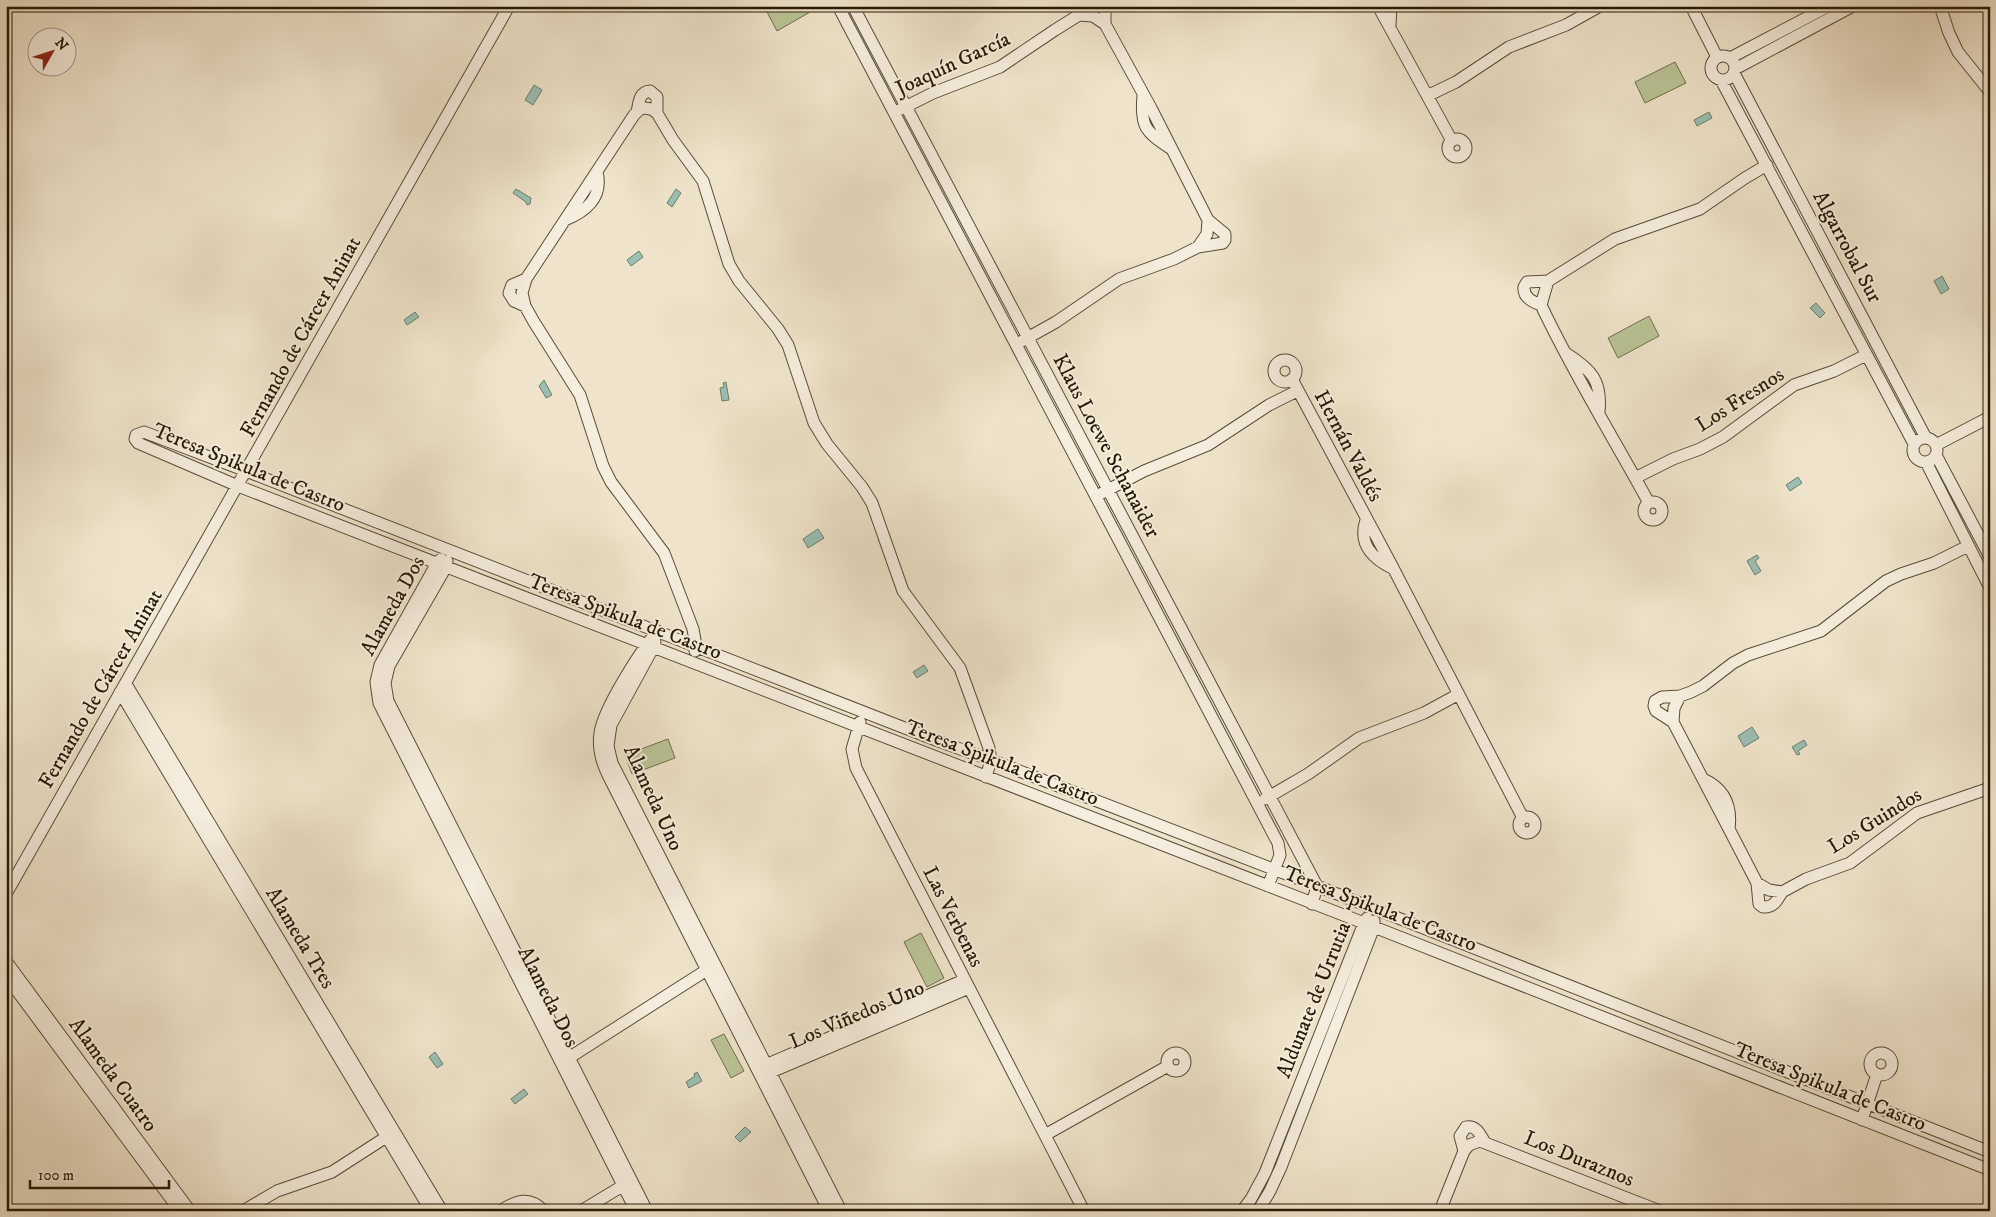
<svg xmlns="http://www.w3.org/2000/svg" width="1996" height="1217" font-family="'IM FELL DW Pica',serif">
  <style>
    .green { fill: #bac496; stroke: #706e4e }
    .water { fill: #9abfb2; stroke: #6c7d6d }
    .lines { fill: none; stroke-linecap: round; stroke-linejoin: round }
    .minor-casing { stroke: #584c36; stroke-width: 13 }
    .minor { stroke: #f5eddd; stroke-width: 11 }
    .labels { text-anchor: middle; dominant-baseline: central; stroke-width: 4; stroke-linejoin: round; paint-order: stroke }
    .street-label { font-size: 21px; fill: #261905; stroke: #f5eddd }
  </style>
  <rect width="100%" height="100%" fill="#efe4cb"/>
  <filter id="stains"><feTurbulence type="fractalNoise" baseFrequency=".004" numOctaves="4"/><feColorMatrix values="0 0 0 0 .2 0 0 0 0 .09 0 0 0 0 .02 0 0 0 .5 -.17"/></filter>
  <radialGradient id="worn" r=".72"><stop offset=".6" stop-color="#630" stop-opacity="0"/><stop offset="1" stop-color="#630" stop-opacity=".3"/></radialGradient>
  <!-- green -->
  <path class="green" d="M777,6H817V8L777,31L767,12Z
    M1675,62L1686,83L1645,103L1635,82Z
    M1649,316L1659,336L1618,358L1608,338Z
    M668,739L675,758L632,774L625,755Z
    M921,933L944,978L927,987L904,942Z
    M724,1034L744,1071L731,1078L711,1040Z"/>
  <!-- water -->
  <path class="water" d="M534,85L542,90L533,105L525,100Z
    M1709,112L1712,118L1697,126L1694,120Z
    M516,189L531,198L530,204L527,205L526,202L513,193Z
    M676,189L681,193L672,207L667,203Z
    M639,251L643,257L631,266L627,260Z
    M1942,276L1949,289L1941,294L1934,281Z
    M1816,303L1825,313L1820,318L1810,308Z
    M415,312L419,317L407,325L404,320Z
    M544,380L552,395L546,398L539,386Z
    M726,382L729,400L722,401L720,388L724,387L723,383Z
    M1798,477L1802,483L1790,491L1786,485Z
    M818,529L824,538L808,548L803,539Z
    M1757,555L1759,558L1755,561L1761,571L1755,575L1747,561Z
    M924,665L928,671L917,678L913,672Z
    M1752,727L1759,738L1744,747L1738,736Z
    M1804,740L1807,745L1798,751L1800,754L1797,755L1792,747Z
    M435,1052L443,1064L437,1068L429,1057Z
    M697,1072L702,1081L689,1088L686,1082L695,1076L694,1074Z
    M524,1089L528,1094L515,1104L511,1099Z
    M745,1127L751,1132L740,1142L735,1137Z"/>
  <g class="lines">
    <defs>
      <path id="minor" d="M838,6L1278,843L1280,855L1268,886
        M853,6L1317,886L1312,904
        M1378,6L1452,141
        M1691,6L1717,57
        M1940,6L1949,33L1958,52L1990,92
        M1079,15L1093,16L1105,24L1151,108L1208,220L1225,234V240L1223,243L1198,247
        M1105,24V6
        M1390,25L1391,6
        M1711 68a12 12 0 1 1 24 0a12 12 0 1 1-24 0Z
        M1730,58L1829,6
        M1735,69L1853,6
        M1734,73L1926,438
        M1721,80L1914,444
        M1429,95L1456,82L1509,47L1566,25L1600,6
        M1143,96C1140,127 1146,132 1170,148
        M901,109L933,93L1000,67L1055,30L1079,15L1086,6
        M637,112C639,103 639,92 650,91L657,97V113
        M1448 148a9 9 0 1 1 18 0a9 9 0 1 1-18 0Z
        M565,220C587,211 603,197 597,172
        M1548,281L1541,305C1573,373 1613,437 1649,503
        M1541,305C1532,302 1523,297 1524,287L1527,282L1548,281L1615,239L1700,209L1745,178L1767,165
        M525,306L514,301L509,293L512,285L526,279
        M1022,341L1056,322L1119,279L1174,259L1198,247L1207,234L1208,220
        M1567,354C1592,370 1602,381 1599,412
        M1274 371a11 11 0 1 1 22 0a11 11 0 1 1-22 0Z
        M1292,379L1390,562L1523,818
        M1913 450a12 12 0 1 1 24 0a12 12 0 1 1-24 0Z
        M1936,445L1990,417
        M1936,455L1990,557
        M1926,462L1990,588
        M1635,478L1673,459L1700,449L1723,437L1794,385L1834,371L1866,355
        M1102,493L1144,471L1208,445L1269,405L1297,391
        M1644 511a9 9 0 1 1 18 0a9 9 0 1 1-18 0Z
        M1366,520C1358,544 1372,558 1392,568
        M441,559L437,563L380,665L376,682L379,703L636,1211
        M447,561L446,567L389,666L385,683L388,701L647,1211
        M658,631C641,649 603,710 600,733C598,747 601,761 608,775L829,1211
        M655,642L653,648L611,725L608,746L612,763L841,1211
        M695,651L696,646L693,629L664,553L611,482L603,466L580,395L534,322L525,306L522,293L526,279L634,115L639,110L644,108L651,109L657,113L673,140L703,181L729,264L739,281L778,329L788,345L814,423L827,444L862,487L872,503L903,591L960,668L989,748L991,760L986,777
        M126,684L442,1211
        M120,692L431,1211
        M860,722L852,749L856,768L1084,1211
        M1673,722L1674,708L1680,696
        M1703,779C1725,789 1732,806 1729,829
        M1265,799L1308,774L1359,738L1424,713L1457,695
        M1519 825a8 8 0 1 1 16 0a8 8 0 1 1-16 0Z
        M1757,883L1769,890L1782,892L1806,879L1850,863L1917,813L1990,788
        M1782,892C1777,900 1774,908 1763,907L1759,904L1757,883L1729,829L1673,722L1656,711L1654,706L1655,701L1662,697L1680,696L1691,692L1703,686L1733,663L1748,655L1821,631L1886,581L1901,574L1934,563L1968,546
        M6,894L509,6
        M6,961L190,1211
        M6,976L180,1211
        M1870 1064a11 11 0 1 1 22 0a11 11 0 1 1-22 0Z
        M1167 1062a9 9 0 1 1 18 0a9 9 0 1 1-18 0Z
        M564,1061L713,966
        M761,1067L964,980
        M764,1075L969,988
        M1862,1120L1877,1074
        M1045,1135L1168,1066
        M1464,1151L1460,1136L1466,1127C1476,1125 1480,1134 1484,1141
        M1990,1152L1317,886L991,760L938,741L246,471L144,432L136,435L135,439L138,443L238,486L1364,923L1990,1170
        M243,1211L277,1191L332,1172L391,1134
        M500,1211C516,1201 529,1195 544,1211
        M581,1211L629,1182
        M1242,1211L1251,1199L1265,1173L1364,923L1367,918
        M1258,1211L1270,1191L1281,1167L1374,927V921
        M1440,1211L1464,1151L1469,1145L1480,1141L1660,1211"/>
    </defs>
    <!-- minor casing -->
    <use href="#minor" class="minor-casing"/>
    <!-- minor -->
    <use href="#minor" class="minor"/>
  </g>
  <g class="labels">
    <!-- street labels -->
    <g class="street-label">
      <text transform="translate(953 64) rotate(-25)">Joaquín García</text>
      <text transform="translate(1847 247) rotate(62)">Algarrobal Sur</text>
      <text transform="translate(301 337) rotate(-61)">Fernando de Cárcer Aninat</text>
      <text transform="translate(1740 400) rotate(-33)">Los Fresnos</text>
      <text transform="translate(1106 446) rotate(62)">Klaus Loewe Schanaider</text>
      <text transform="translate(1348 446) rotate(62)">Hernán Valdés</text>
      <text transform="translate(249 468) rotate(22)">Teresa Spikula de Castro</text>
      <text transform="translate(393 606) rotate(-61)">Alameda Dos</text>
      <text transform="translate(625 617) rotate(21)">Teresa Spikula de Castro</text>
      <text transform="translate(101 689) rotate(-60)">Fernando de Cárcer Aninat</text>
      <text transform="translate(1002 763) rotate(21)">Teresa Spikula de Castro</text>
      <text transform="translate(653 798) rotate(65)">Alameda Uno</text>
      <text transform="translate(1875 821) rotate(-32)">Los Guindos</text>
      <text transform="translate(1380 909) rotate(21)">Teresa Spikula de Castro</text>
      <text transform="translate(953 917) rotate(63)">Las Verbenas</text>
      <text transform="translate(300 938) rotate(59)">Alameda Tres</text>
      <text transform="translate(548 997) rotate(63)">Alameda Dos</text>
      <text transform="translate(1314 1000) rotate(-68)">Aldunate de Urrutia</text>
      <text transform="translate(857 1015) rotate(-23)">Los Viñedos Uno</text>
      <text transform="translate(113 1075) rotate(54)">Alameda Cuatro</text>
      <text transform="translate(1830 1087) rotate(22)">Teresa Spikula de Castro</text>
      <text transform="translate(1579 1159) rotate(22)">Los Duraznos</text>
    </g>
  </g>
  <!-- margin -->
  <rect width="1996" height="1217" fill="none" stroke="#efe4cb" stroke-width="25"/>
  <rect x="8" y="8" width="1981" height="1202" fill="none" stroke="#261905" stroke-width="2.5"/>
  <rect x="12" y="12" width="1971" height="1192" fill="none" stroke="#261905"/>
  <!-- north arrow -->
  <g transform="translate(52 52) rotate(51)"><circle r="24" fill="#f5eddd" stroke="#a29887"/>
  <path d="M0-4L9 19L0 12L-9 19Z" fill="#8f2418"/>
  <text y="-8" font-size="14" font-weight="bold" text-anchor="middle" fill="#261905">N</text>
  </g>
  <!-- scale -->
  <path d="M30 1180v8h139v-8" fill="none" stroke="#261905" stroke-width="2.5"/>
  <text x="38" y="1180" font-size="15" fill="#261905" stroke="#f5eddd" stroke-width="4" paint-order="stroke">100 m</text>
  <rect width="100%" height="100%" filter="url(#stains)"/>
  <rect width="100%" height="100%" fill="url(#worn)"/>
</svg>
